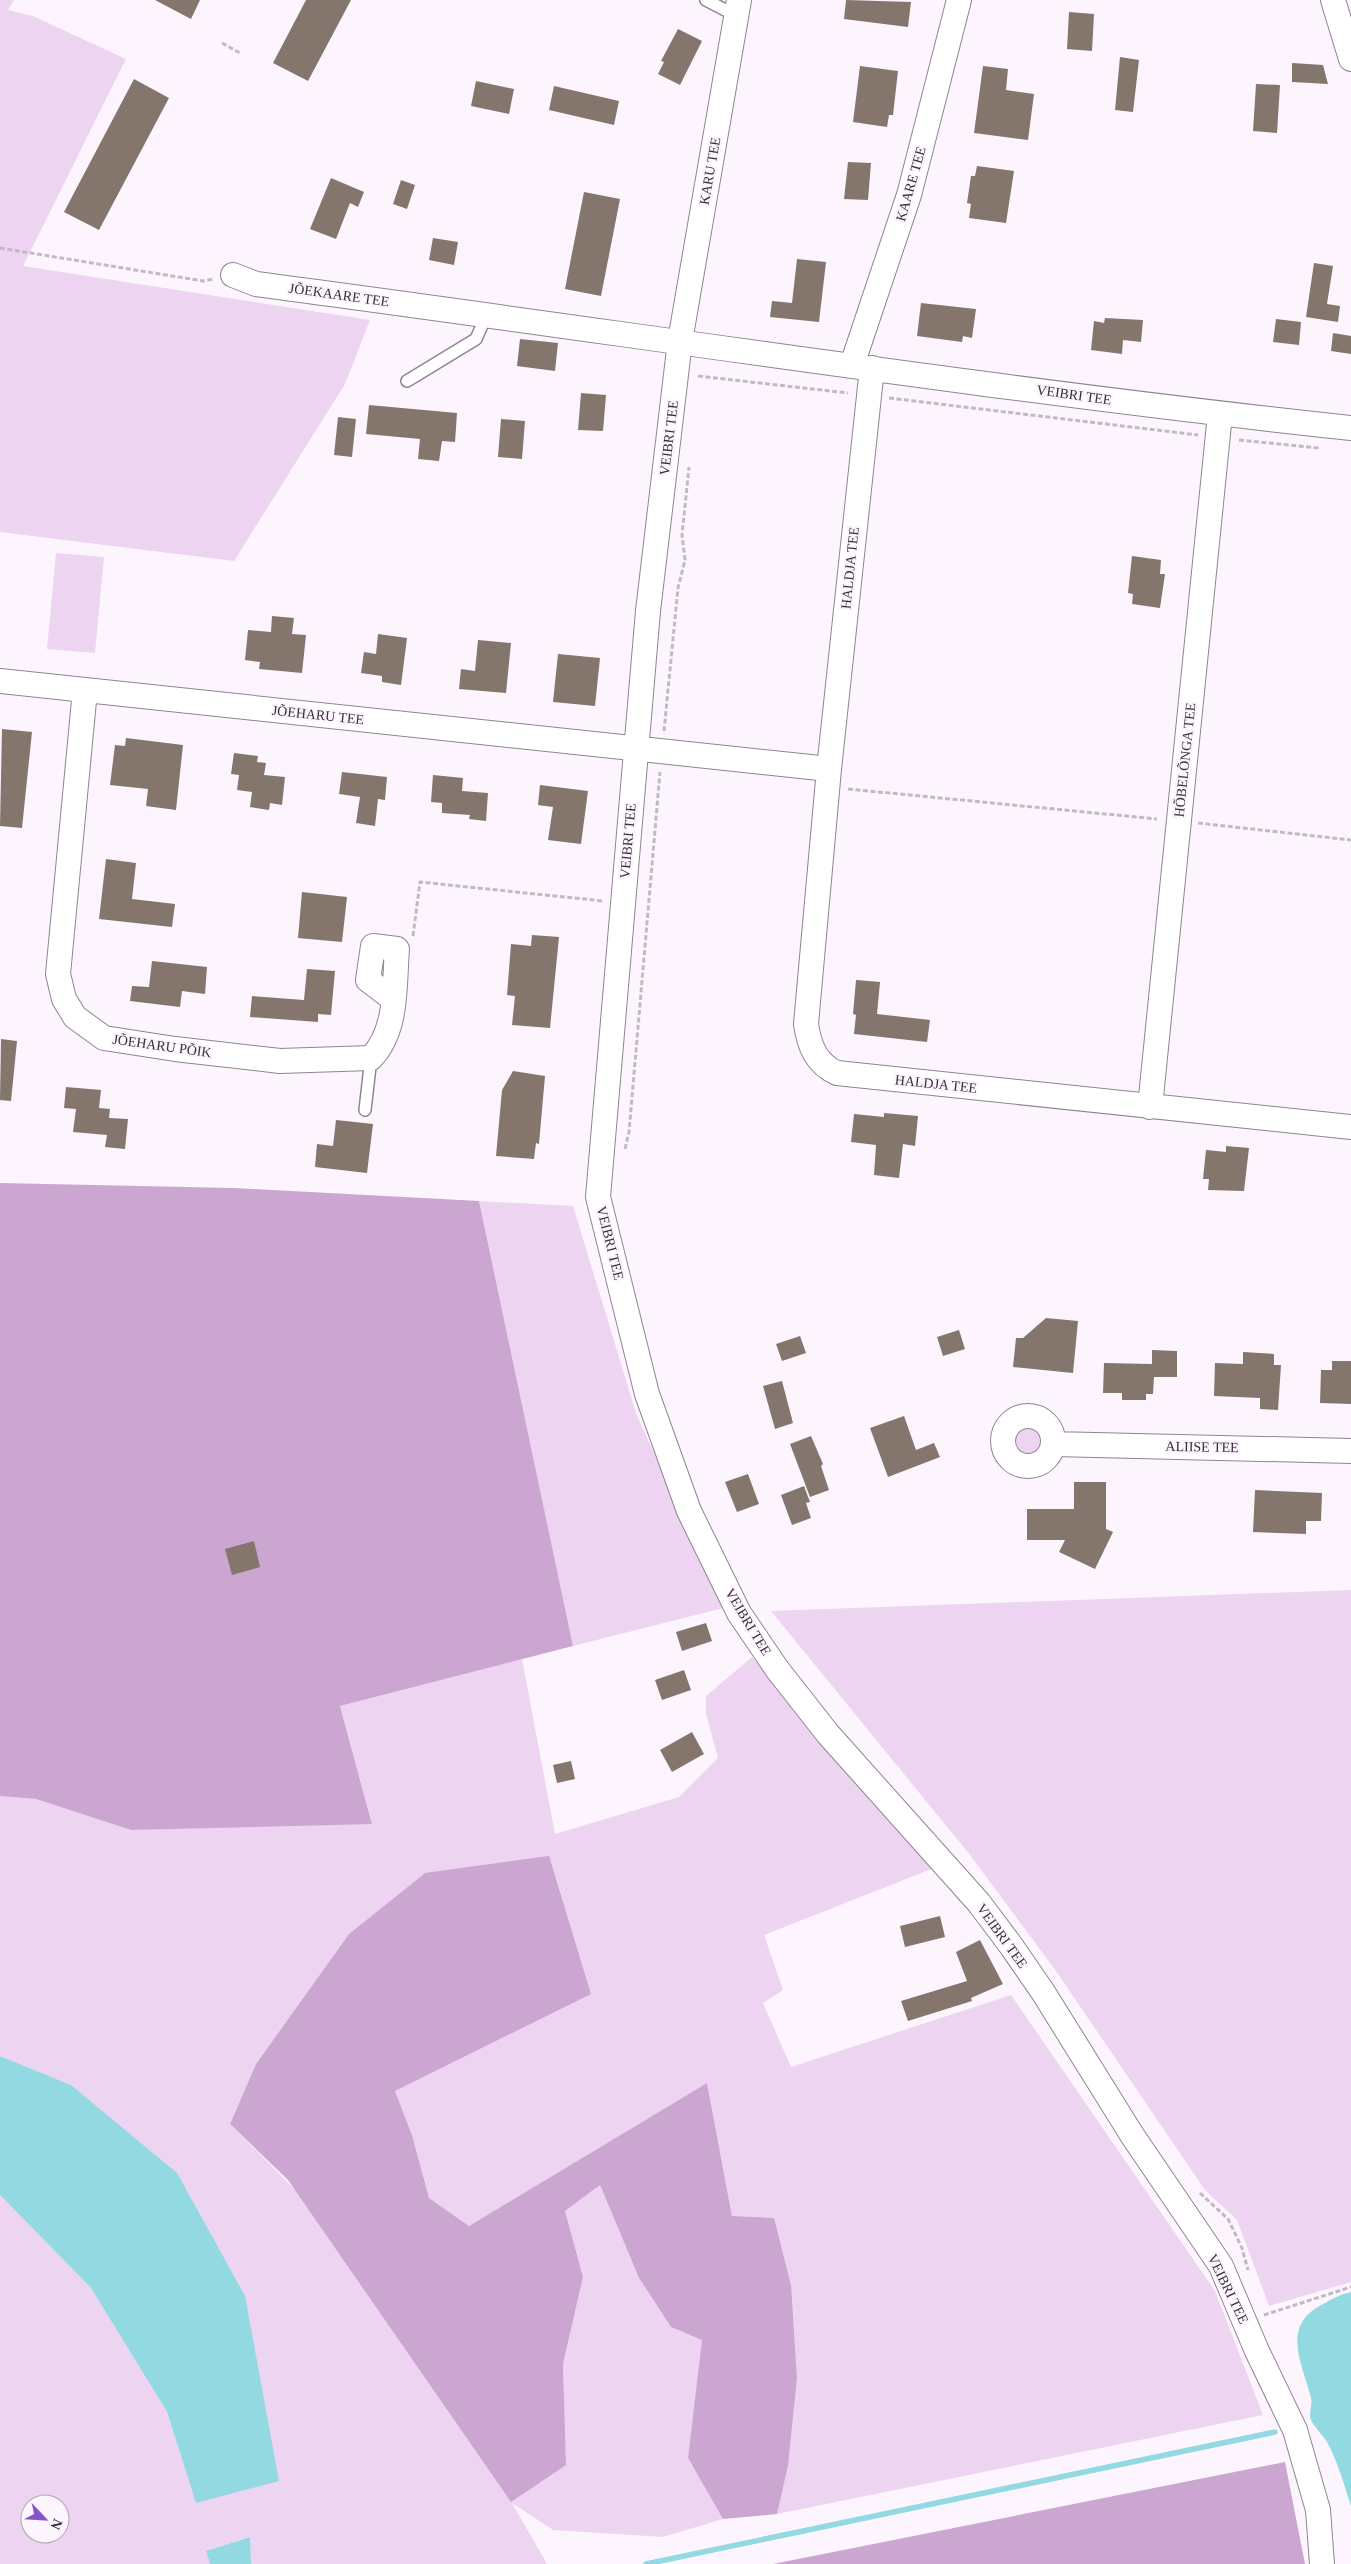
<svg xmlns="http://www.w3.org/2000/svg" width="1351" height="2564" font-family="'Times New Roman',serif">
  <style>
    .green { fill: #edd4f1; fill-rule: evenodd }
    .forest { fill: #cba6d1 }
    .water { fill: #92d9e1 }
    .lines { fill: none; stroke-linecap: round; stroke-linejoin: round }
    .stream { stroke: #92d9e1; stroke-width: 5.5 }
    .building { fill: #84766d }
    .service-casing { stroke: #8f8491; stroke-width: 14 }
    .minor-casing { stroke: #8f8491; stroke-width: 26 }
    .path { stroke: #c1bac2; stroke-width: 3; stroke-dasharray: 5 2.5; stroke-linecap: butt }
    .service { stroke: #fff; stroke-width: 11 }
    .minor { stroke: #fff; stroke-width: 24 }
    .labels { text-anchor: middle; dominant-baseline: central; stroke-width: 5; stroke-linejoin: round; paint-order: stroke }
    .street-label { font-size: 14px; fill: #363137; stroke: #fdf5fe }
  </style>
  <rect width="100%" height="100%" fill="#fdf5fe"/>
  <!-- green -->
  <path class="green" d="M0,0H14L8,10L33,16L126,59L23,266L370,320L345,384L234,561L0,532Z
    M56,553L104,557L95,653L47,649Z
    M479,1201L573,1206L636,1413L723,1608L573,1646Z
    M1009 1441a19 19 0 1 1 38 0a19 19 0 1 1-38 0Z
    M1351,1590V2282L1269,2306L1237,2220L1205,2190L1056,1971L970,1855L771,1611Z
    M752,1657L934,1868L764,1935L783,1990L763,2003L791,2067L1011,1995L1215,2291L1263,2415L777,2514L788,2466L797,2379L732,2216L707,2083L469,2226L429,2198L412,2135L395,2091L591,1993L425,1873L349,1934L256,2064L230,2124L566,2465L563,2364L583,2277L565,2211L600,2185L639,2278L671,2327L703,2340L688,2458L723,2519L663,2537L553,2530L512,2503L547,2564H251L249,2537L206,2551L210,2564H0V2195L91,2288L167,2412L196,2503L71,2085L0,2056V1796L36,1799L131,1830L372,1823L340,1706L522,1659L555,1834L679,1797L718,1758L706,1714V1696ZM30,2504H60V2534H30Z"/>
  <!-- forest -->
  <path class="forest" d="M0,1183L234,1188L479,1201L573,1646L340,1706L372,1824L131,1830L36,1799L0,1796Z
    M549,1856L591,1994L395,2091L412,2135L429,2198L469,2226L707,2083L732,2216L774,2218L791,2285L797,2379L788,2466L777,2514L723,2519L688,2458L702,2340L671,2327L639,2278L600,2185L565,2211L583,2277L563,2364L566,2465L511,2502L288,2180L230,2124L256,2064L349,1934L425,1873Z
    M1285,2462L1305,2564H773Z"/>
  <!-- water -->
  <path class="water" d="M0,2056L71,2085L177,2173L245,2296L279,2481L196,2503L167,2412L91,2288L0,2195Z
    M1351,2292V2506C1344,2485 1338,2462 1327,2442C1322,2434 1315,2428 1311,2420C1308,2414 1313,2405 1311,2398C1302,2362 1280,2326 1323,2304C1332,2299 1341,2294 1351,2292Z
    M250,2537L251,2564H210L206,2551Z"/>
  <g class="lines">
    <!-- stream -->
    <path class="stream" d="M646,2564L1275,2432"/>
  </g>
  <!-- building -->
  <path class="building" d="M155,0H200L191,19Z
    M306,0H351L308,81L273,63Z
    M846,0L911,2L908,27L844,19Z
    M1069,12L1094,14L1092,51L1067,49Z
    M678,29L702,41L680,85L658,74L664,62L661,61Z
    M1120,57L1139,60L1133,112L1115,110Z
    M1292,63L1323,65L1328,84L1292,82Z
    M860,66L898,71L893,115H889L887,127L853,122Z
    M983,66L1008,69L1006,90L1034,94L1028,140L974,133Z
    M134,79L169,98L99,230L64,212Z
    M476,81L514,89L509,114L471,106Z
    M1256,84L1280,85L1277,133L1253,131Z
    M554,86L619,101L614,125L549,110Z
    M848,162L871,163L868,200L844,199Z
    M977,166L1014,171L1006,223L969,218L971,204L967,203L971,176H975Z
    M331,178L364,192L358,207L350,203L336,239L310,229Z
    M401,180L415,185L407,209L393,204Z
    M584,192L620,199L601,296L565,289Z
    M433,238L458,242L454,265L429,260Z
    M797,259L826,262L819,322L770,317L772,301L792,303Z
    M1314,263L1333,266L1327,304L1340,306L1338,322L1306,317Z
    M921,303L976,309L972,338L963,336L962,342L917,336Z
    M1105,318L1143,320L1141,342L1123,340L1122,354L1091,350L1094,321L1104,323Z
    M1276,319L1301,322L1299,345L1273,342Z
    M1333,333L1351,336V354L1331,351Z
    M520,339L558,343L555,371L517,366Z
    M581,393L606,395L603,431L578,430Z
    M369,405L457,413L455,442L442,441L439,461L418,459L420,439L366,434Z
    M338,417L356,419L352,457L334,455Z
    M501,419L525,421L522,459L498,457Z
    M1132,556L1161,560L1160,574H1165L1160,608L1132,604L1133,594L1128,593Z
    M272,616L294,618L292,634L306,635L302,673L259,669L260,662L245,660L248,630L271,632Z
    M378,634L407,638L401,685L382,682V676L361,673L364,652L376,654Z
    M478,640L511,643L506,693L459,689L461,669L475,671Z
    M558,654L600,658L595,706L553,702Z
    M2,729L32,732L22,828L0,826Z
    M126,738L183,745L176,810L146,806L148,789L110,785L115,745L125,746Z
    M234,753L258,756L257,762L266,763L264,775L285,777L282,805L270,803L269,810L250,807L252,792L237,790L239,775L231,774Z
    M342,772L387,777L385,800L378,799L375,826L356,823L360,797L339,794Z
    M433,775L463,778L462,791L488,793L486,821L469,819L470,815L442,813V803L431,802Z
    M540,785L588,791L581,844L548,840L553,807L538,805Z
    M106,859L136,863L132,899L175,904L172,927L99,919Z
    M302,892L347,897L342,942L298,938Z
    M532,935L559,937L550,1028L512,1025L515,996L507,995L511,944L531,946Z
    M152,961L207,967L205,994L182,991L180,1007L130,1001L132,986L149,987Z
    M307,969L335,971L331,1015L318,1014V1022L250,1017L252,996L304,1000Z
    M856,980L880,982L877,1014L930,1020L927,1042L854,1034L856,1015L853,1014Z
    M1,1039L17,1041L11,1101L0,1100Z
    M513,1071L545,1076L539,1144L536,1143L534,1159L496,1156L502,1090Z
    M66,1087L101,1090L99,1108L110,1109L109,1118L128,1119L125,1149L105,1147L107,1135L73,1132L76,1109L64,1108Z
    M884,1113L918,1116L915,1146L903,1144L899,1178L874,1175L876,1145L851,1142L854,1114L884,1117Z
    M336,1120L373,1124L367,1173L315,1167L317,1144L333,1146Z
    M1226,1146L1249,1148L1244,1191L1208,1190L1209,1179H1203L1206,1150L1226,1152Z
    M1046,1318L1078,1321L1073,1373L1013,1367L1016,1338H1023Z
    M959,1330L965,1349L943,1356L937,1337Z
    M800,1336L806,1353L782,1361L776,1344Z
    M1152,1350L1177,1351V1377H1154L1153,1394H1146V1400H1122V1393H1103L1104,1363L1152,1364Z
    M1243,1352L1274,1354V1365H1281L1278,1410L1260,1409V1398L1214,1396L1215,1363L1243,1364Z
    M1332,1361H1351V1404L1320,1403L1321,1370H1332Z
    M782,1381L793,1423L775,1429L763,1386Z
    M904,1416L916,1450L934,1443L940,1457L888,1477L870,1428Z
    M811,1436L823,1464L821,1466L829,1490L810,1497L790,1444Z
    M748,1474L759,1504L737,1512L725,1482Z
    M1074,1482H1106V1529L1113,1532L1095,1569L1059,1552L1065,1540H1027V1509H1074Z
    M804,1486L810,1502L806,1503L811,1518L792,1525L781,1495Z
    M1255,1490L1322,1493L1321,1521H1306V1534L1253,1532Z
    M254,1541L260,1567L232,1575L225,1549Z
    M706,1623L712,1641L682,1651L676,1632Z
    M684,1670L691,1690L662,1700L655,1680Z
    M692,1732L704,1754L672,1772L660,1750Z
    M571,1761L575,1779L557,1783L553,1765Z
    M940,1916L945,1937L905,1947L900,1926Z
    M980,1940L1003,1984L971,1998L972,2001L908,2021L901,2001L967,1981L956,1952Z"/>
  <g class="lines">
    <defs>
      <path id="service" d="M706,0L737,16
        M407,381L476,339L487,314
        M365,1110L371,1058"/>
      <path id="minor" d="M739,0L680,341L648,611L598,1197L647,1394L689,1511L739,1613L777,1669L828,1734L979,1903L1012,1947L1043,1992L1132,2135L1221,2266L1257,2351L1295,2430L1318,2510L1322,2564
        M1333,0L1351,59
        M233,275L256,284C621,332 985,389 1351,428
        M852,365L909,195L959,0
        M872,368L829,769L806,1024C809,1045 816,1064 837,1073L1351,1127
        M0,681L829,769
        M85,690L58,974L64,999L75,1017L104,1038L175,1049L280,1061L371,1058C398,1030 394,986 397,949L373,946L368,980L393,999
        M1150,1107L1220,414
        M1003 1441a25 25 0 1 1 50 0a25 25 0 1 1-50 0Z
        M1053,1444L1351,1451"/>
    </defs>
    <!-- service casing -->
    <use href="#service" class="service-casing"/>
    <!-- minor casing -->
    <use href="#minor" class="minor-casing"/>
    <!-- path -->
    <path class="path" d="M222,43L240,53
      M0,248L203,281L214,279
      M698,376L848,393
      M889,398L1198,435
      M1239,440L1319,448
      M664,731L678,588L685,560L682,535L689,467
      M848,789L1157,819
      M1198,823L1351,840
      M413,936L420,882L603,901
      M625,1149L629,1132L660,772
      M1200,2193L1228,2219L1242,2248L1248,2270
      M1264,2315L1351,2287"/>
    <!-- service -->
    <use href="#service" class="service"/>
    <!-- minor -->
    <use href="#minor" class="minor"/>
  </g>
  <g class="labels">
    <!-- street labels -->
    <g class="street-label">
      <text transform="translate(710 171) rotate(-80)">KARU TEE</text>
      <text transform="translate(911 184) rotate(-74)">KAARE TEE</text>
      <text transform="translate(339 295) rotate(8)">JÕEKAARE TEE</text>
      <text transform="translate(1074 395) rotate(8)">VEIBRI TEE</text>
      <text transform="translate(669 438) rotate(-83)">VEIBRI TEE</text>
      <text transform="translate(850 568) rotate(-84)">HALDJA TEE</text>
      <text transform="translate(318 715) rotate(6)">JÕEHARU TEE</text>
      <text transform="translate(1185 760) rotate(-84)">HÕBELÕNGA TEE</text>
      <text transform="translate(628 841) rotate(-85)">VEIBRI TEE</text>
      <text transform="translate(162 1046) rotate(8)">JÕEHARU PÕIK</text>
      <text transform="translate(936 1084) rotate(6)">HALDJA TEE</text>
      <text transform="translate(610 1243) rotate(76)">VEIBRI TEE</text>
      <text transform="translate(1202 1447) rotate(1)">ALIISE TEE</text>
      <text transform="translate(748 1622) rotate(59)">VEIBRI TEE</text>
      <text transform="translate(1002 1936) rotate(54)">VEIBRI TEE</text>
      <text transform="translate(1228 2289) rotate(64)">VEIBRI TEE</text>
    </g>
  </g>
  <!-- north arrow -->
  <g transform="translate(45 2519) rotate(115)"><circle r="24" fill="#fdf5fe" stroke="#ada7ae"/>
  <path d="M0-4L9 19L0 12L-9 19Z" fill="#8554cc"/>
  <text y="-8" font-size="14" font-weight="bold" text-anchor="middle" fill="#363137">N</text>
  </g>
</svg>
